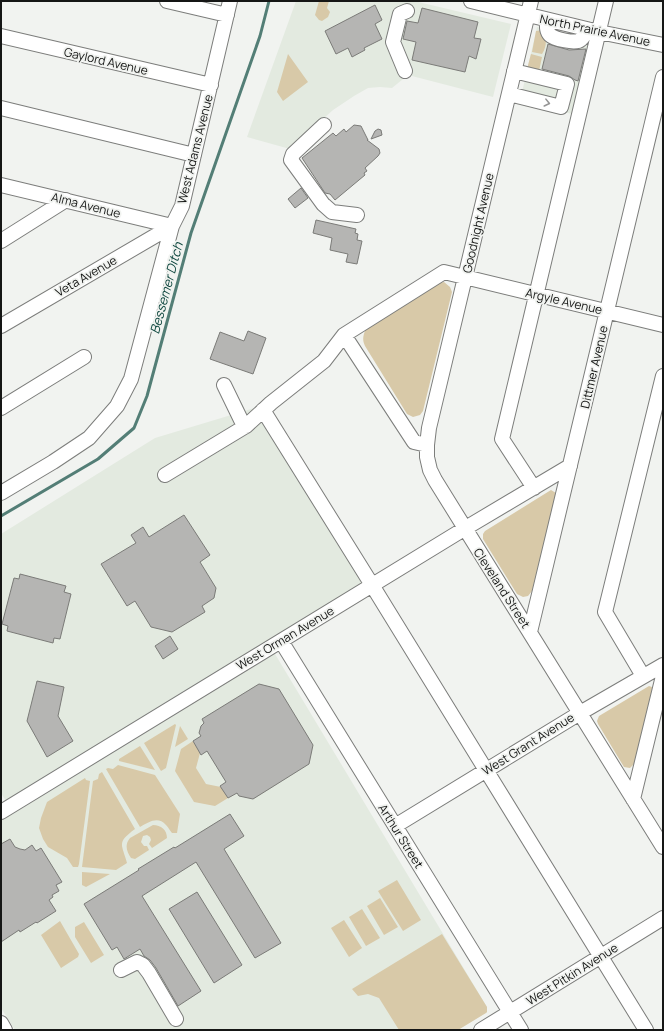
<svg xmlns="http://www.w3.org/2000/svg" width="664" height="1031" font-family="Manrope,sans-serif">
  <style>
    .built { fill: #e3eae0 }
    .green { fill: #d8c9a8 }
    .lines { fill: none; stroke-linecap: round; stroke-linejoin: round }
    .stream { stroke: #537e76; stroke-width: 3 }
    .building { fill: #b5b5b3; stroke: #7b7b78 }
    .minor-casing { stroke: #7c7d7b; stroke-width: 16 }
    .minor { stroke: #fff; stroke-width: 14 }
    .oneway { stroke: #969696 }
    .labels { text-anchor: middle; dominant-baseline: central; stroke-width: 3.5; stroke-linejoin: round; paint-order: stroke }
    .street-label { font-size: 12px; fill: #151615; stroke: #f1f3f0 }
    .water-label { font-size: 13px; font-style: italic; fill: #0f473f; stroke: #f1f3f0 }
  </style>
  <rect width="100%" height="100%" fill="#f1f3f0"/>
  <!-- built -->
  <path class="built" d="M296,1H414L511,24L493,97L408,75L392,88L380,87L368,88L354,96L333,110L290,149L247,137Z
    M537,27L593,40L576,115L520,101Z
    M258,407L365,581L275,637L269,644L487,1007V1012L458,1030H15L1,1008V820L13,813L1,793V534L155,438Z"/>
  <!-- green -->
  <path class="green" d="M319,1H329L327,8L330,12L328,17L322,21L319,20L315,15Z
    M543,30C547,39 547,46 542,54L532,52L536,31Z
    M288,54L308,82L283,101L277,92Z
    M531,54L542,57L539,71L527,69Z
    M444,282L450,287L452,292L423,411L420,415L413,417L407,414L365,346C362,340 363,335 366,329L440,283Z
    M551,490L556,493L532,591L528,596L523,597L517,594L483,539V534L485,531Z
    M649,686L652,687V689L634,764L630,768L624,767L598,724L597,721L599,716Z
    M175,724L176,725L166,768L161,771L144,743Z
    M180,726L188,739L175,747Z
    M193,741L200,753L196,768L206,784L221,787L228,798L215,806L194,802L175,771L181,749Z
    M140,746L155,770L119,761V759Z
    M118,765L155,775L180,814L177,833H172C170,831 169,828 166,825C158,816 149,822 140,827L106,769L108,768L113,769Z
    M102,772L135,829C116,843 122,844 127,863L116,870L82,867L93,781L98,779L99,774Z
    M85,778L86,780L90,781L79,864L78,867H73L67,858L48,847L43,839L39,828L41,818L47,802Z
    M153,825C161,825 167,830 167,838L152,848L149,844L151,840L150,837L147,835L143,836L141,842L144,846H147L149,850L135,859L131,858C127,852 124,845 130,838Z
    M82,872L110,874L86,887L82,885Z
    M397,880L421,920L403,931L378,891Z
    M380,898L398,927L384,935L367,906Z
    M362,909L380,938L366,946L349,917Z
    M344,920L362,948L349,957L331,928Z
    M60,921L79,954L78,957L61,968L41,935Z
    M84,922L104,955L91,963L75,937V927Z
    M442,934L487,1007V1012L486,1013L458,1030H399L379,998L368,994L358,996L352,989Z"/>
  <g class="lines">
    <!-- stream -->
    <path class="stream" d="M1,516L98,459L134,428L147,396L191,233L260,36L269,1"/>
  </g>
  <!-- building -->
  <path class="building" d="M375,5L382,20L375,24L382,39L364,48L365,50L352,57L348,48L336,54L325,31Z
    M422,8L478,22L474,38L481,39L476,59L469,56L465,72L412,60L416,42L403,39L407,21L418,23Z
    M548,44L569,50L586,49L578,81L575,80L569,76L542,69Z
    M354,125L361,126L368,140H367L379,149L380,153L378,156L365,168L367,171L364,173L365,175L335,200L330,194L325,193L302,158L333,133L336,136L344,129L346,132Z
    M378,129L381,130L382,135L371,139L375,131Z
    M301,188L308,198L295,208L288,199Z
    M316,220L356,229L355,233L358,234L357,240L362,241L357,264L346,262L348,254L330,250L332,238L313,233Z
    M248,331L266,338L253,374L210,359L220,332L244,341Z
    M184,515L210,555L200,562L216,588L214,598L202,606L205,612L172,632L151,627L135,601L127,606L101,564L136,543L131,535L143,527L149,537Z
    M20,574L66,586L64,592L71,594L60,639L54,638L53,643L7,631L8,626L2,624L14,578L19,579Z
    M170,636L178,649L163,659L155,646Z
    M37,681L64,687L58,716L73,741L47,757L27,721Z
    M259,684L279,689L313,745L309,764L253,799L239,796L237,793L228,798L220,786L226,782L207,751L201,755L193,741L201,736L199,733L201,726L204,723L202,719Z
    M230,814L244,836L224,849L281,943L255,958L196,862L142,896L201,991L178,1006L156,968L150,960L144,956L140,949L124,959L117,947L112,950L84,904L139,870L138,869L174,847L175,848Z
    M10,839L15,847L20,849L25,850L32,845L36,851L41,848L62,882L56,885L59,891L52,895L53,897L49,900L56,911L37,923L36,922L20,932L19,930L1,942V844Z
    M197,892L242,965L214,983L169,909Z"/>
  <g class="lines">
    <defs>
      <path id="minor" d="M167,1L227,15
        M471,1L599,32L663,45
        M531,1L429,428L427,445V457L430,470L435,480L663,847
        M547,20C547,25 546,31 550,35C554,39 576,44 580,40C584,38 585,33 587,29
        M1,36L211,85
        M405,71L393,42L400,14L407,11
        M509,94L561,107L567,84L514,71
        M1,108L194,155
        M324,125L293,154L291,160L323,204L332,212L357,215
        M1,185L172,226
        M1,241L66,200
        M1,326L172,226
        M344,335L414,442L427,445
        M224,385L241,420L246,426
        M1,408L84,357
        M263,410L372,585L646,1030
        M165,475L246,426L271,403L324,361L344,335L444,272L663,325
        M534,488L502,439L606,1
        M1,493L53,462L89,438L117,406L131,379L172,226L182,206L230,1
        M530,632L663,77
        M281,641L521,1030
        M643,676L605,612L663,376
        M633,799L663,676
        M1,812L464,529L570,466
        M395,826L580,713L663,665
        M121,970L137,962L143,965L149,973L176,1019
        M1,1023L5,1030
        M481,1030L663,918"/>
    </defs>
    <!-- minor casing -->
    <use href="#minor" class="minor-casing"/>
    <!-- minor -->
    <use href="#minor" class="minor"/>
  </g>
  <!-- one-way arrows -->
  <defs><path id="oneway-chevron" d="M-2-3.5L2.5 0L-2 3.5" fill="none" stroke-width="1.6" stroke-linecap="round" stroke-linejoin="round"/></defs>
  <use class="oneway" href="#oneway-chevron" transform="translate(547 103) rotate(14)"/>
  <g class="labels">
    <!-- street labels -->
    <g class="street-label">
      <text transform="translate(595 30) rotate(12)">North Prairie Avenue</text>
      <text transform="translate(106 61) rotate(13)">Gaylord Avenue</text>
      <text transform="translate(195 149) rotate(-76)">West Adams Avenue</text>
      <text transform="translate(86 205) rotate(14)">Alma Avenue</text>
      <text transform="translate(478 223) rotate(-77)">Goodnight Avenue</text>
      <text transform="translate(86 276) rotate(-30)">Veta Avenue</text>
      <text transform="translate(564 301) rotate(13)">Argyle Avenue</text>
      <text transform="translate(594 367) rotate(-77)">Dittmer Avenue</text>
      <text transform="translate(502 588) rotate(57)">Cleveland Street</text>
      <text transform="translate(285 638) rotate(-31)">West Orman Avenue</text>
      <text transform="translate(528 744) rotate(-32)">West Grant Avenue</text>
      <text transform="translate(401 836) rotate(58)">Arthur Street</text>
      <text transform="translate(572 974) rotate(-32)">West Pitkin Avenue</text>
    </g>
    <!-- water labels -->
    <g class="water-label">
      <text transform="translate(166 288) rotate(-75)">Bessemer Ditch</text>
    </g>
  </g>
  <!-- border -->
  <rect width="664" height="1031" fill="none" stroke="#151615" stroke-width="4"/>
</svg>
